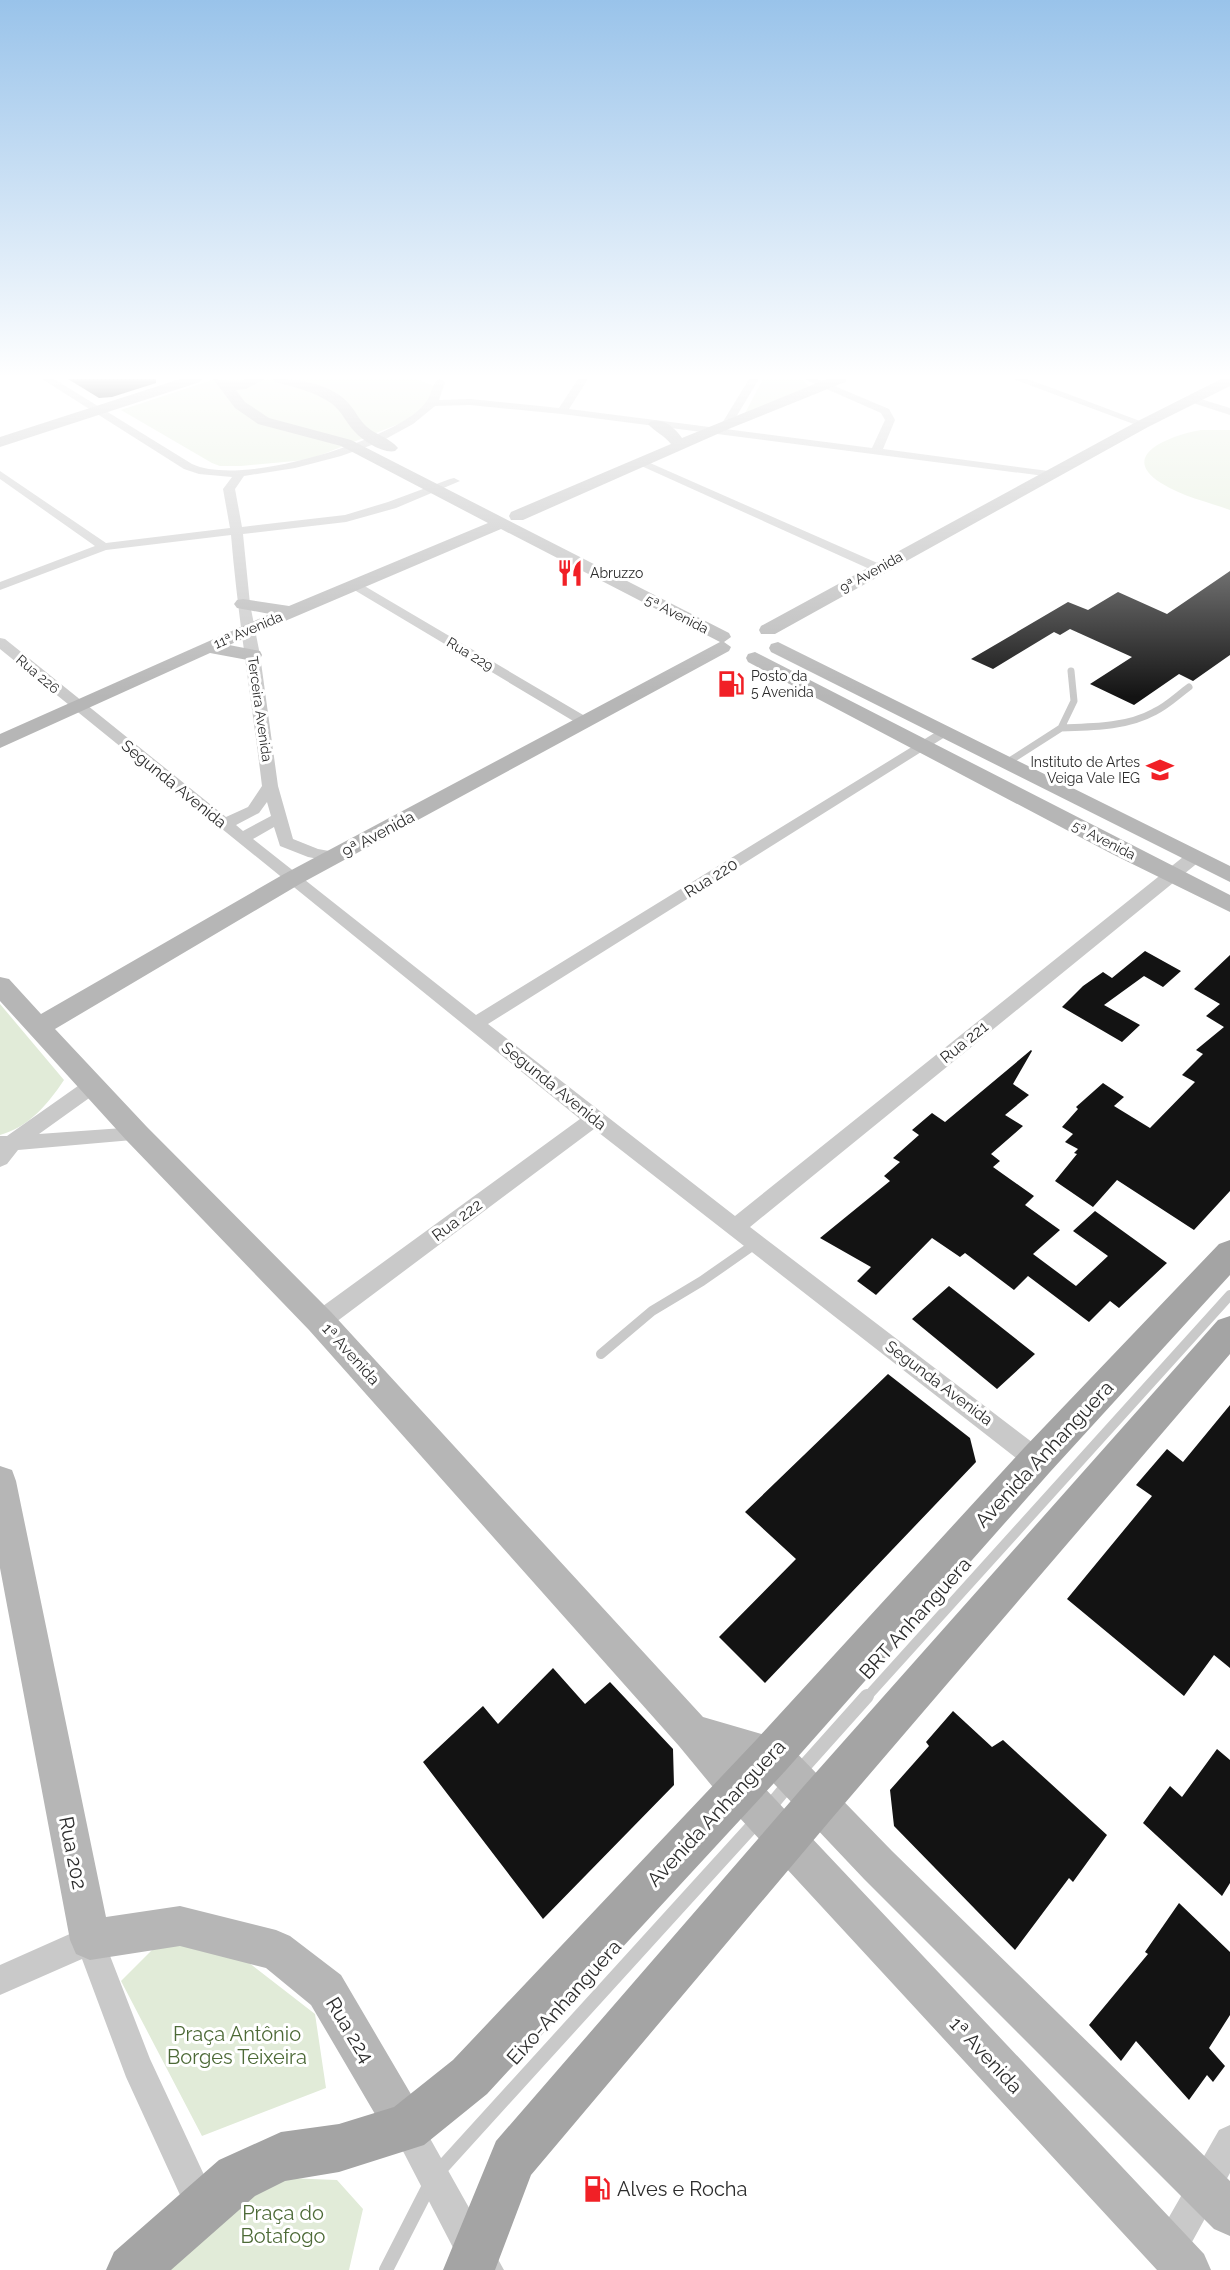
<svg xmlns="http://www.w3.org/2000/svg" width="1230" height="2270" font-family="Raleway,sans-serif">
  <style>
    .green { fill: #e1ebd8 }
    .building { fill: #131313 }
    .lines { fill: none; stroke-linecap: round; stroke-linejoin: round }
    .lane-far2 { stroke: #c9c9c9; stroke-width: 7 }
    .lane-far1 { stroke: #c9c9c9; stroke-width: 10 }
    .lane { stroke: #c9c9c9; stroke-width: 14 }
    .street { fill: #c9c9c9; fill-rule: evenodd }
    .secondary { fill: #b6b6b6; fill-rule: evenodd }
    .primary { fill: #a4a4a4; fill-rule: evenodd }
    .labels { text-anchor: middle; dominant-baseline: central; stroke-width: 6; stroke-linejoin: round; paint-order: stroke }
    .far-street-label { font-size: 14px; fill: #2c2c2c; stroke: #fff }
    .far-poi-label { font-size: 14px; fill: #2c2c2c; stroke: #fff; text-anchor: start }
    .street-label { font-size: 16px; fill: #2c2c2c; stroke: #fff }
    .near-street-label { font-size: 20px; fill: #2c2c2c; stroke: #fff }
    .near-park-label { font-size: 20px; fill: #4d6a37; stroke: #fff }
    .near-poi-label { font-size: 20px; fill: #2c2c2c; stroke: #fff; text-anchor: start }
  </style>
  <rect width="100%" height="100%" fill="#fff"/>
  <!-- green -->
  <path class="green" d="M215,379H417L436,387L434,395L411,419L326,453L306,460L241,466H220L212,463L121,410Z
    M763,379H802L810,387L743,417Z
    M1201,430H1230V510C1208,502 1181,496 1161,483C1115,454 1176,434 1201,430Z
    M0,1004L64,1080C48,1104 29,1127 0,1135Z
    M172,1930L240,1956L315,2014L326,2088L202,2136L121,1981Z
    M261,2177L337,2180L363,2209L349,2270H158Z"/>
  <!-- building -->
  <path class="building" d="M68,379H156V383L112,397L99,398Z
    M1230,571V655L1193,681L1179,674L1134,705L1090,684L1132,657L1070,629L1060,635L1054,632L993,669L971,659L1068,602L1088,610L1118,592L1167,614Z
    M1145,951L1181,971L1163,987L1144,976L1104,1005L1140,1025L1122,1042L1062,1007L1083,986L1103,972L1112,978Z
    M1230,955V1191L1194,1230L1117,1180L1093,1207L1055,1181L1077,1154L1074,1153L1078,1149L1065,1142L1073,1134L1062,1127L1078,1109L1076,1107L1103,1083L1124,1097L1114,1106L1150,1128L1195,1082L1182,1075L1203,1054L1196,1050L1224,1027L1206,1016L1220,1004L1194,989Z
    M1031,1050L1032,1051L1013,1084L1029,1095L1005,1115L1023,1126L991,1154L1000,1161L993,1167L1034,1196L1025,1205L1060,1230L1033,1254L1076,1286L1108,1256L1073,1231L1095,1211L1167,1263L1119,1308L1110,1301L1089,1322L1028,1276L1014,1290L965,1253L960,1257L932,1238L876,1295L857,1281L871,1267L820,1238L890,1181L884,1176L900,1162L893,1158L919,1135L912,1130L932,1113L945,1122Z
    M949,1286L1035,1354L997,1389L912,1319Z
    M888,1374L970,1438L976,1462L765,1683L719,1637L796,1559L745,1512Z
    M1230,1405V1668L1214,1655L1184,1696L1067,1599L1152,1496L1136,1485L1167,1449L1183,1462Z
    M553,1668L585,1704L610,1682L673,1749L674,1785L543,1919L423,1762L483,1706L498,1724Z
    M953,1711L992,1747L1003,1740L1107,1835L1073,1882L1069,1878L1015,1950L894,1826L890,1790L929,1746L926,1742Z
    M1217,1749L1230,1760V1883L1222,1896L1143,1823L1170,1786L1182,1797Z
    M1179,1903L1230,1952V2015L1209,2048L1225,2066L1213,2082L1207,2075L1189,2100L1136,2041L1121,2061L1089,2025L1148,1954L1145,1952Z"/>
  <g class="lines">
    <!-- lane-far2 -->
    <path class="lane-far2" d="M1061,728C1092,727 1127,727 1154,712C1167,706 1178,695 1189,687
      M1008,762L1061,728L1074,701L1071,671"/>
    <!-- lane-far1 -->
    <path class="lane-far1" d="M601,1354L652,1311L702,1281L755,1244
      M866,1698L1230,1295"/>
    <!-- lane -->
    <path class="lane" d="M799,1772L867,1696
      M768,1809L788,1785
      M437,2173L757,1821
      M386,2270L430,2184"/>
    <!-- street -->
    <path class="street" d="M42,379H54L192,464C239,486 363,447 405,420C412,416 421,409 426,402C432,395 431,384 439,379L445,382L439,400L470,399L559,408L578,379H588L569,409L872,448L885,420L881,413L804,379H818L889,409L895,420L883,449L1056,472V476L1052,477L562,414L470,405L435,406L413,424L380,442L341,456L295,468L244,476L235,489L242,527L345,515L388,502L450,479L454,478L460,481L396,508L346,522L243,534L250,604L260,655L278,786L293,839L318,849L340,853L342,857L334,862L308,857L280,846L274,827L253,839L476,1015L941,729H951L953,732L488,1024L735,1216L1188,853H1200L1202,857L1200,861L750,1227L1045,1452L1049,1460L1045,1468L1037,1471L1029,1468L594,1129L328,1328L320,1330L312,1328L309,1321L312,1314L580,1119L0,649V638L5,639L226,817L248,807L262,786C252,702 238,619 231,535L106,550L0,590V582L95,546L0,479V471L106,543L230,528L223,489L232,477L199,474L184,469ZM267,802L271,816L243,831L236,825L259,813Z
      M749,379H759L730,427H722L721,425Z
      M1013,379H1028L1148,424L1143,427L1139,426Z
      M1194,397L1230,408V415L1190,402V398Z
      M641,459L882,565L884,568L878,572L874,571L637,464L635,462Z
      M356,581L590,719L592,722L585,726L580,725L351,588L350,585L351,582Z
      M92,1079L99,1081L101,1086L99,1091L39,1134L137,1127L144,1129L147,1134L144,1139L18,1150L7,1164L0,1167V1136H7L85,1081Z
      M90,1925L100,1930L150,2059L219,2207L215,2219L203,2223L191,2219L126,2077L82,1959L0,1995V1965Z
      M407,2112L418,2117L504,2270H466L462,2265L391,2128L396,2117Z
      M1230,2125V2173L1181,2262L1169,2267L1157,2262L1152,2250L1157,2238L1219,2130Z"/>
    <!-- secondary -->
    <path class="secondary" d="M180,379H202L200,382L0,447V437Z
      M213,379L239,382L245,379H265L246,389L236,390L245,402L269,418L351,440L729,633L731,637L724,642L731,647L729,651L300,884L55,1029L147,1127L331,1312L703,1717L785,1741L892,1851L1230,2181V2236L1214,2229L864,1879L761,1770L743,1765L1204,2254L1211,2270H1157L726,1803L679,1746L309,1330L127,1141L0,1001V977L9,979L41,1014L284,874L720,642L501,529L229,645L260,651L262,655L260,659L253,661L210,653L0,748V734L270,614L237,608L234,604L237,600L243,599L289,606L488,523L341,446L258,424L235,408Z
      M273,379C299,379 332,383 350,405C356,412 360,421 367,427C376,435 390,438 398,448L395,451C384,454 363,441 355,432C346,423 342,411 331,403C315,392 294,387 275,382Z
      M827,379H847L845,382L731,428L523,520H511L509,516L511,512L671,444C664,435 655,432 648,424L651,421C664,418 675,428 682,438Z
      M1221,379H1230V386L1148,427L775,634H761L759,630L761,626L1138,421Z
      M778,642L1230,866V882L771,652L769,648L771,644Z
      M755,652L1230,895V912L1112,854L748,662L746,658L748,654Z
      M0,1466L12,1470L16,1481L106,1917L180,1906L276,1930L290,1936L341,1975L422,2113L429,2128L422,2143L407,2150L392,2143L311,2005L266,1968L180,1946L90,1960L76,1954L70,1940L0,1568Z"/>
    <!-- primary -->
    <path class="primary" d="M1230,1240V1275L1050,1472L787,1769L487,2094L424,2145L339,2172L285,2181L255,2196L171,2270H106L114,2252L219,2160L281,2132L339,2124L394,2107L453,2060L757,1739L1024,1448L1219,1244Z
      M1230,1316V1354L833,1817L531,2175L495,2270H443L496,2141L803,1787L1218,1320Z"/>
  </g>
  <!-- sky -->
  <linearGradient id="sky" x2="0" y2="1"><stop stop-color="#99c3ea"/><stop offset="0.54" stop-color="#fff"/><stop offset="1" stop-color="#fff" stop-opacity="0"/></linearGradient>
  <rect width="1230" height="697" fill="url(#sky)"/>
  <!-- icons -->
  <defs>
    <symbol id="restaurant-bare" viewBox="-9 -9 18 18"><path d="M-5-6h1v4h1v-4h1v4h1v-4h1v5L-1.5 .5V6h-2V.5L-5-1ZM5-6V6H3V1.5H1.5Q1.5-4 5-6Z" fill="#f12026" stroke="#fff" stroke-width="2.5" paint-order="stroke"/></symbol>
    <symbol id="fuel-bare" viewBox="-9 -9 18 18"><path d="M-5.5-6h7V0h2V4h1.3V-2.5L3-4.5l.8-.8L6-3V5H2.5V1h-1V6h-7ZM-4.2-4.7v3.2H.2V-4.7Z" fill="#f12026" stroke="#fff" stroke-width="2.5" paint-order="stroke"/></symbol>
    <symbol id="university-bare" viewBox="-9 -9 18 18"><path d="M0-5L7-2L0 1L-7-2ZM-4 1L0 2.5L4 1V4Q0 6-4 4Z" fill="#f12026" stroke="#fff" stroke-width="2.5" paint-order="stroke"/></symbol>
  </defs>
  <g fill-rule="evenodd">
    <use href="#restaurant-bare" x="551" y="554" width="38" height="38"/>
    <use href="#fuel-bare" x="712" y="665" width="38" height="38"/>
    <use href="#university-bare" x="1141" y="751" width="38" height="38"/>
    <use href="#fuel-bare" x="578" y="2170" width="38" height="38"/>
  </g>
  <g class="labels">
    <!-- far-street labels -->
    <g class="far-street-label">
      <text transform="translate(871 572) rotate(-29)">9ª Avenida</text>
      <text transform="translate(677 614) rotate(27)">5ª Avenida</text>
      <text transform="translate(248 630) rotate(-23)">11ª Avenida</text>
      <text transform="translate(470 654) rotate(31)">Rua 229</text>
      <text transform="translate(38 674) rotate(40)">Rua 226</text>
      <text transform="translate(260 709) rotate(82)">Terceira Avenida</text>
      <text transform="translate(1104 840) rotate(27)">5ª Avenida</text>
    </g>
    <!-- far-poi labels -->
    <g class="far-poi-label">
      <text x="590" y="573">Abruzzo</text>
      <text x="751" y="676">Posto da<tspan x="751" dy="16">5 Avenida</tspan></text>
      <text x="1140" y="762" text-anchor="end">Instituto de Artes<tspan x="1140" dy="16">Veiga Vale IEG</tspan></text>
    </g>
    <!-- street labels -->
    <g class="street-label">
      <text transform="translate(174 784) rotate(39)">Segunda Avenida</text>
      <text transform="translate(378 834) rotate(-28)">9ª Avenida</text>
      <text transform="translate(711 878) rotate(-32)">Rua 220</text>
      <text transform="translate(964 1042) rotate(-39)">Rua 221</text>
      <text transform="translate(554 1086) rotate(39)">Segunda Avenida</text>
      <text transform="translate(457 1220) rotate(-37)">Rua 222</text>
      <text transform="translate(351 1354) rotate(48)">1ª Avenida</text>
      <text transform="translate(939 1383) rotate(37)">Segunda Avenida</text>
    </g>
    <!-- near-street labels -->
    <g class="near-street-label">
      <text transform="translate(1044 1454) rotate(-47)">Avenida Anhanguera</text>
      <text transform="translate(915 1618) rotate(-48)">BRT Anhanguera</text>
      <text transform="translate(716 1813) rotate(-47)">Avenida Anhanguera</text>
      <text transform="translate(73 1853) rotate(79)">Rua 202</text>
      <text transform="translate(564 2002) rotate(-48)">Eixo-Anhanguera</text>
      <text transform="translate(350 2030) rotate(59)">Rua 224</text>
      <text transform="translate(986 2055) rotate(47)">1ª Avenida</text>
    </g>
    <!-- near-park labels -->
    <g class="near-park-label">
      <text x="237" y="2034">Praça Antônio<tspan x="237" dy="23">Borges Teixeira</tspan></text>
      <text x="283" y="2213">Praça do<tspan x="283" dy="23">Botafogo</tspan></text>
    </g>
    <!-- near-poi labels -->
    <g class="near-poi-label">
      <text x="617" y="2189">Alves e Rocha</text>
    </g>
  </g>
</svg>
